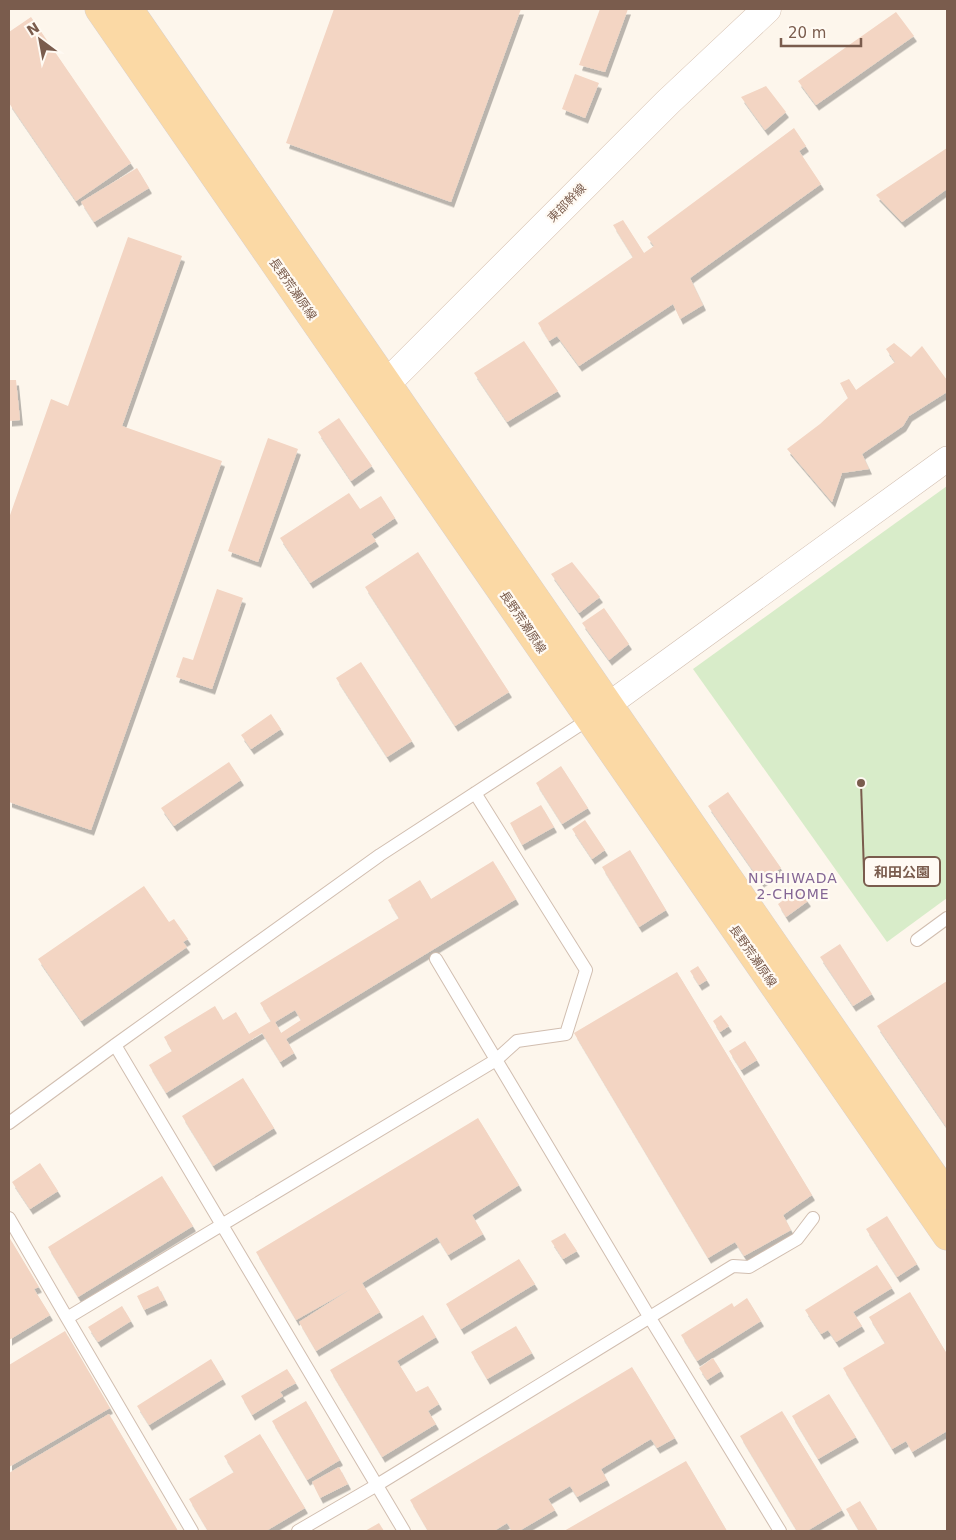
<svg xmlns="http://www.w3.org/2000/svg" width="956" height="1540" font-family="'DejaVu Sans','Noto Sans JP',sans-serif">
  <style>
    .green { fill: #d8ecc9 }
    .building { fill: #f3d5c3; fill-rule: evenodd; filter: url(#shadow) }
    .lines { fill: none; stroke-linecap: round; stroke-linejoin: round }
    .lane-casing { stroke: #d1beb0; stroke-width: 14 }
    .street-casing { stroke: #d1beb0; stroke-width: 26 }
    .secondary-casing { stroke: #d6c0b0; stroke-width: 29 }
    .primary-casing { stroke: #dad1cd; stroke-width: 29 }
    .lane { stroke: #fff; stroke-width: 12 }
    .street { stroke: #fff; stroke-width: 25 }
    .secondary { stroke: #fff; stroke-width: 28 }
    .primary { stroke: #fbd9a5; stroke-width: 28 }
    .labels { text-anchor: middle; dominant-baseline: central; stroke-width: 4.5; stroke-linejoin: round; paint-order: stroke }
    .street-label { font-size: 12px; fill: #7a5c4d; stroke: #fffaf3 }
    .neighbourhood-label { font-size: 14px; letter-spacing: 1px; fill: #846695; stroke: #fffaf3 }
    .leader { fill: none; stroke: #7a5c4d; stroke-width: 2 }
    .callout-dot { fill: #7a5c4d; stroke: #fffaf3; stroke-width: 2 }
    .callout { fill: #fffaf3; stroke: #7a5c4d; stroke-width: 2 }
    .callout-label { font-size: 14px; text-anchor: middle; font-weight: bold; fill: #7a5c4d }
  </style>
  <defs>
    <filter id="shadow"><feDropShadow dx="3" dy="5.5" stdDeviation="0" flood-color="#0004"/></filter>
  </defs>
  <rect width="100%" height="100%" fill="#fdf6ec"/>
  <!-- green -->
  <path class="green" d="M947,486V898L887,942L693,669Z"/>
  <!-- building -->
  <path class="building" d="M334,9H521L451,202L286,143Z
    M600,9H628L605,72L579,65Z
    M896,12L914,36L816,105L798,81Z
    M31,17L131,163L76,201L9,103V32Z
    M575,74L599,83L585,118L562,109Z
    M766,86L786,112L765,130L741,97Z
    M794,128L806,146L799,151L821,184L690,278L703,305L680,319L673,304L579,366L557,336L549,341L538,323L633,257L613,225L623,220L644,253L654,246L647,237Z
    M947,148V189L902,222L876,195Z
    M137,168L149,188L94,222L81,202Z
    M128,237L182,256L122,426L222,461L91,830L9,802V518L51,399L68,406Z
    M524,341L558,391L507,422L474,373Z
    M894,343L911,357L922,346L947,380V392L909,416L903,426L862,454L869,469L842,473L832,502L787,449L820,424L848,398L840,383L849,379L856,390L895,362L886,349Z
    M9,380H16L20,420L9,421Z
    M339,418L372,466L351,481L318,432Z
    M268,438L298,449L258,562L228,551Z
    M349,493L360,509L381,496L395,518L371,534L376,541L310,583L280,538Z
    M418,552L509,692L455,726L365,587Z
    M572,562L600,597L579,613L551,574Z
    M217,589L243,598L212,689L176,677L183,657L193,660Z
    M604,608L629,644L609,660L582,623Z
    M361,662L412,741L387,757L336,678Z
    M271,714L281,729L251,749L241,735Z
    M229,762L241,780L174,826L161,808Z
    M561,766L588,808L562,824L536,783Z
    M728,792L781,868L761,882L708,806Z
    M541,805L554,827L522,845L510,823Z
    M585,820L605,850L592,859L572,829Z
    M630,850L666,910L639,927L602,867Z
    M493,861L516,899L286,1039L294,1053L280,1062L262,1033L166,1093L149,1065L172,1051L164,1037L215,1006L223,1020L236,1012L249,1034L271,1021L260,1003L399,918L388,900L420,880L431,899ZM295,1010L301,1020L281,1033L275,1022Z
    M144,886L169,922L174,919L188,939L183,942L187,947L81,1021L38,959Z
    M799,889L808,901L786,917L778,904Z
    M840,944L872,994L853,1006L820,957Z
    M698,966L707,980L699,985L690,971Z
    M677,972L812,1195L783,1215L791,1230L744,1256L735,1242L708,1258L574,1033Z
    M947,981V1128L877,1026Z
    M721,1015L729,1026L720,1032L713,1021Z
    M745,1041L757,1060L741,1070L729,1051Z
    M243,1078L274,1128L213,1166L182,1116Z
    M478,1118L519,1185L472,1215L483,1234L448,1255L437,1237L362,1283L380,1312L316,1351L299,1322L351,1289L296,1320L256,1252Z
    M40,1163L58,1191L30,1209L12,1182Z
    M162,1176L193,1226L78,1297L48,1247Z
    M887,1216L917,1264L897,1277L866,1229Z
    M565,1233L577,1251L563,1259L551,1241Z
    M9,1237L39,1287L34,1289L50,1315L9,1340Z
    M519,1259L535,1284L461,1329L446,1304Z
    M877,1265L892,1288L853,1312L862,1326L836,1342L828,1330L821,1334L805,1310Z
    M158,1286L165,1300L144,1310L137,1296Z
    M910,1292L947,1354V1431L912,1452L906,1441L892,1449L843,1368L885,1343L869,1317Z
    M747,1298L761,1321L697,1361L681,1335L732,1303L734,1307Z
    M122,1306L131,1321L98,1342L88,1327Z
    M423,1315L436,1337L397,1361L416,1392L428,1386L439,1404L428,1411L436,1424L382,1457L330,1370Z
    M516,1326L532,1353L487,1379L471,1352Z
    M65,1331L110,1408L9,1467V1365Z
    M713,1358L721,1371L707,1380L699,1368Z
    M211,1359L223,1379L149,1425L137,1406Z
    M632,1367L675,1438L657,1448L651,1439L601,1469L607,1480L577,1497L570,1486L548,1499L555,1510L519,1531H512L507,1523L494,1531H428L410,1500Z
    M287,1369L296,1383L280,1392L283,1396L252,1415L241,1396Z
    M829,1394L856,1437L818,1459L792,1416Z
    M306,1401L340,1460L307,1480L272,1421Z
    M782,1411L842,1510L807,1531H797L740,1436Z
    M109,1414L178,1531H9V1473Z
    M260,1434L305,1508L266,1531H208L189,1499L234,1472L224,1456Z
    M686,1461L727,1531H564Z
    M339,1467L348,1484L320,1498L312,1482Z
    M860,1501L878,1531H859L846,1509Z
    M379,1523L384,1531H365Z"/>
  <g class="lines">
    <defs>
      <path id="lane" d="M917,940L947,918
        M436,959L650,1318L780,1531
        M115,1045L404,1531
        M9,1123L115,1045L380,855L589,719
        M9,1218L67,1318L496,1060L517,1041L566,1034L586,970L475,793
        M67,1318L192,1531
        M298,1531L377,1485L733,1266L749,1267L797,1239L813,1218"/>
      <path id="street" d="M593,716L947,459"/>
      <path id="secondary" d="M371,399L668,102L767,9"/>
      <path id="primary" d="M99,9L947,1236
        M129,9L947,1195"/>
    </defs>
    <!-- lane casing -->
    <use href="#lane" class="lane-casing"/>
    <!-- street casing -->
    <use href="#street" class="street-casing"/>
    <!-- secondary casing -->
    <use href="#secondary" class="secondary-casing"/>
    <!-- primary casing -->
    <use href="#primary" class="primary-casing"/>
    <!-- lane -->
    <use href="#lane" class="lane"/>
    <!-- street -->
    <use href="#street" class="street"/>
    <!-- secondary -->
    <use href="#secondary" class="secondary"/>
    <!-- primary -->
    <use href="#primary" class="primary"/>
  </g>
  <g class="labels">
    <!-- street labels -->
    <g class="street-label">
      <text transform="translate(567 203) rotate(-45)">東部幹線</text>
      <text transform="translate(293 289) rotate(55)">長野荒瀬原線</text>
      <text transform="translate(523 622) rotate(56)">長野荒瀬原線</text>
      <text transform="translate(753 956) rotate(55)">長野荒瀬原線</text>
    </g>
    <!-- neighbourhood labels -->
    <g class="neighbourhood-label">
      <text x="793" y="878">NISHIWADA<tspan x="793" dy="16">2-CHOME</tspan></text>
    </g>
  </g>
  <!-- callouts -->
  <path class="leader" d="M861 783L864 872"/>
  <circle class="callout-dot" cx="861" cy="783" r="5"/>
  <rect class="callout" x="864" y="857" width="76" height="29" rx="5"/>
  <g class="callout-label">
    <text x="902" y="877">和田公園</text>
  </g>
  <!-- border -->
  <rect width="956" height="1540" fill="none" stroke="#7a5c4d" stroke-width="20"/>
  <!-- north arrow -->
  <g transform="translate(40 40) rotate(328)" stroke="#fffaf3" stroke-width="4" paint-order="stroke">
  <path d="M0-4L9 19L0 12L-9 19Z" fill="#7a5c4d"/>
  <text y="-8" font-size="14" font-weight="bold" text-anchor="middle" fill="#7a5c4d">N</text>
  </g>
  <!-- scale -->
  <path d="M781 38v8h80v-8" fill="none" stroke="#7a5c4d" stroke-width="2.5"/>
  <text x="788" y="38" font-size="15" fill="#7a5c4d" stroke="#fffaf3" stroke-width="4" paint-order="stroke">20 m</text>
</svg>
